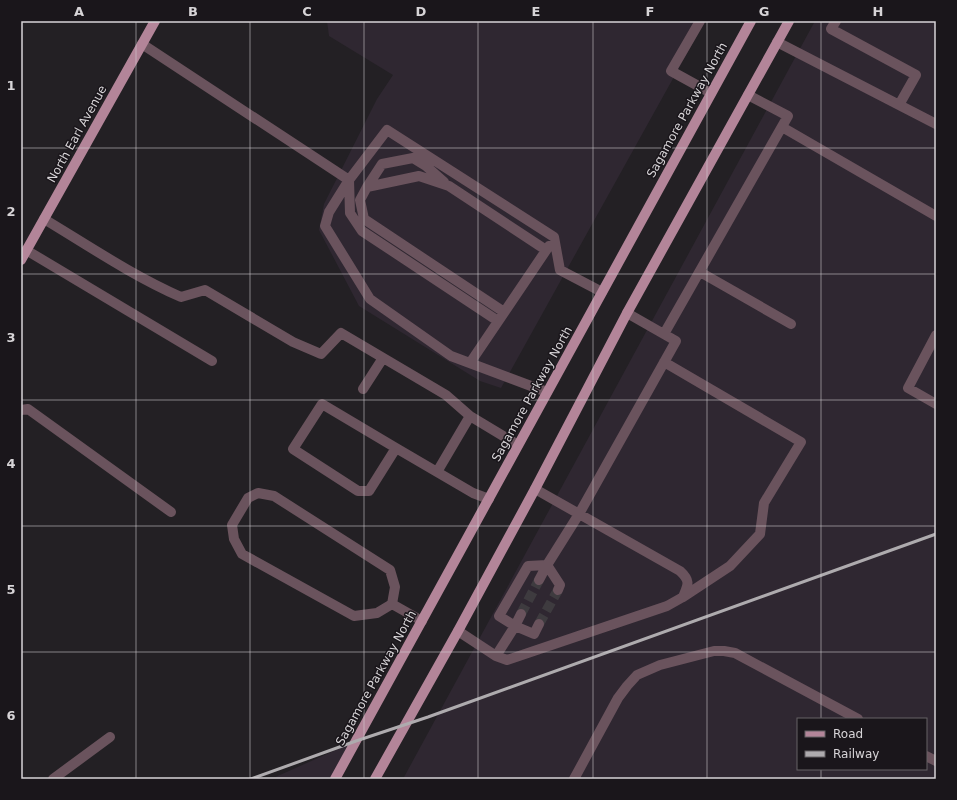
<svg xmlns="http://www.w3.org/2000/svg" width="957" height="800" font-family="'DejaVu Sans',sans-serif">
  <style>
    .built { fill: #2f2731; fill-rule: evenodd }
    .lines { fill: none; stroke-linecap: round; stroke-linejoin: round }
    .minor-tunnel { stroke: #3e3b3f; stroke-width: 10; stroke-dasharray: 10 5; stroke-linecap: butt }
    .minor { stroke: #6a535d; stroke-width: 10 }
    .major { stroke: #b38599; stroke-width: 10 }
    .rail { stroke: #aeabae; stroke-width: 3 }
    .grid { fill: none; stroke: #d7d4d7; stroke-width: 1; stroke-opacity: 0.55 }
    .labels { text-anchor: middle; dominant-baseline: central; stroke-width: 3; stroke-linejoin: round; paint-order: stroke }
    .street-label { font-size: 12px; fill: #d7d4d7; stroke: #1a161b }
    .neatline { fill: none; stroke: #d7d4d7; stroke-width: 1.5 }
    .grid-label { font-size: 13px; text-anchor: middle; font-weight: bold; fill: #d7d4d7 }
  </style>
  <rect width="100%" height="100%" fill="#232024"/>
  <!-- built -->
  <path class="built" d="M327,21H705L501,388L480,381L359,306L319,230L324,204L377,99L393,75L329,36Z
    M815,21H936V779H403ZM798,719H926V769H798Z
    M356,741L335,779H271Z"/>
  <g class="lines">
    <!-- minor-tunnel -->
    <path class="minor-tunnel" d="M521,614L539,580
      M539,624L558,590"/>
    <!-- minor -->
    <path class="minor" d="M700,21L671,71L711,93
      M836,21L831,29L916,75L899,105
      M777,42L936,124
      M142,44L349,180L329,212L325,226L370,299L451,356L547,392
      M782,127L936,216
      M367,187L382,164L413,158L426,166L444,182
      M44,219C89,246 133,276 181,297L205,290L293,342L321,354L341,333L446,395L470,416
      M26,250L212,361
      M700,272L791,324
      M504,312L364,219L360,200L367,187L419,176L449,186L546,250
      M498,321L362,231L350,213L349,180L387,130L554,237L560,270L602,292
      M664,334L788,116L748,95
      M936,335L908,388L936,404
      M664,362L801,442L764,503L760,534L730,566L683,597
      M470,363L549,246
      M363,389L383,358
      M21,410L28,409L171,512
      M396,448L369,491H358L293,449L322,404L396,448L473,493L489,499
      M437,472L470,416L518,445
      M539,580L547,565L528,566L499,616L515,626L534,634L539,624
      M558,590L560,585L547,565L579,514L676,341L627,313
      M392,604L377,613L354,616L242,554L234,539L232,525L248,498L258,493L274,496L390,570L395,587L392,604L422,621
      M458,631L496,656L507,660L667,606L683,597C688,585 691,581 680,571L535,489
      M496,656L515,626L521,614
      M926,756L936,761
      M53,779L110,737
      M574,779L618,698L627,686L637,675L660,665L714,651H724L735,653L858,719"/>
    <!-- major -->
    <path class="major" d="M21,260L155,21
      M335,779L751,21
      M375,779L458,631L535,489L627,313L789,21"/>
    <!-- rail -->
    <path class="rail" d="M251,779L356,741L428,717L936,534"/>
  </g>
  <!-- grid -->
  <path class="grid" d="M136,21V779M250,21V779M364,21V779M478,21V779M593,21V779M707,21V779M821,21V719M21,148H936M21,274H936M21,400H936M21,526H936M21,652H936M821,769V779"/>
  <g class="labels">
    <!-- street labels -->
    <g class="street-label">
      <text transform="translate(687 110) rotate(-61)">Sagamore Parkway North</text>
      <text transform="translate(77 134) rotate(-61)">North Earl Avenue</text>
      <text transform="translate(532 394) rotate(-61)">Sagamore Parkway North</text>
      <text transform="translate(376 678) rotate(-61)">Sagamore Parkway North</text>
    </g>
  </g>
  <!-- border -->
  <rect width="957" height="800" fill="none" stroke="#1a161b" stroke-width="44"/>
  <!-- legend -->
  <rect x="797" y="718" width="130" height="52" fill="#1a161b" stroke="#666266"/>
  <rect x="805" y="731" width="20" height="6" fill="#b38599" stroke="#666266"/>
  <text x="833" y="738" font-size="12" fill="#d7d4d7">Road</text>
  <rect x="805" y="751" width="20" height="6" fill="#aeabae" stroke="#666266"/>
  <text x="833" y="758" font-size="12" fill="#d7d4d7">Railway</text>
  <rect x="22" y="22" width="913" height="756" class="neatline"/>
  <g class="grid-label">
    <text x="79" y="16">A</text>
    <text x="193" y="16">B</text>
    <text x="307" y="16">C</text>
    <text x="421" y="16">D</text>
    <text x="536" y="16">E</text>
    <text x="650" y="16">F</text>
    <text x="764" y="16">G</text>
    <text x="878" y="16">H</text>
    <text x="11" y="90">1</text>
    <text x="11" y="216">2</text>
    <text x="11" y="342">3</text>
    <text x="11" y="468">4</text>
    <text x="11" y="594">5</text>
    <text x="11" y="720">6</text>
  </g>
</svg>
